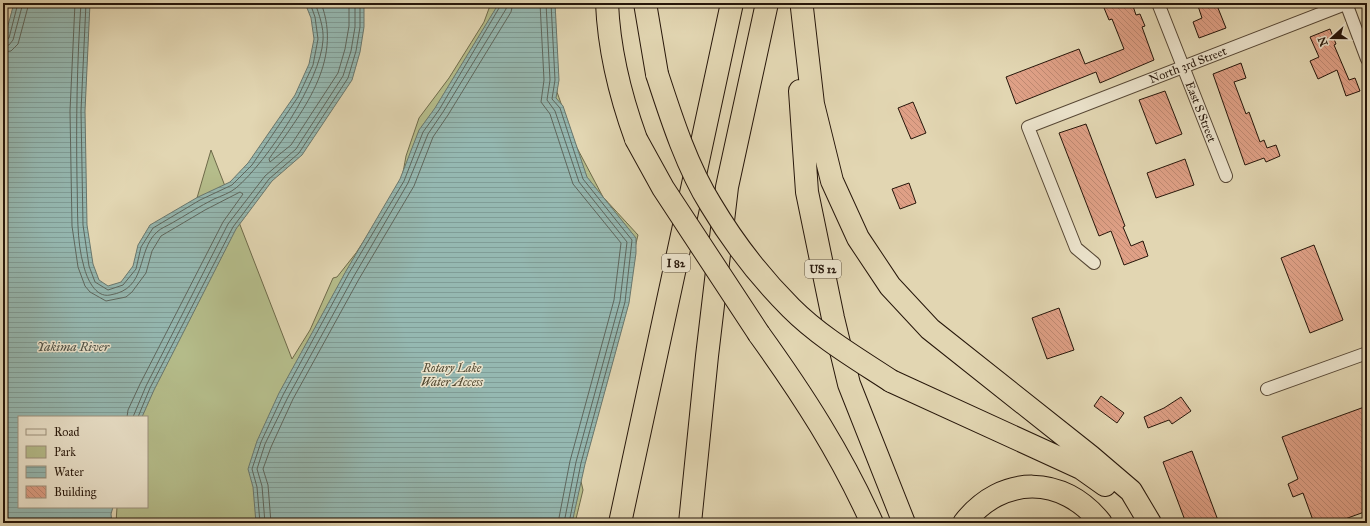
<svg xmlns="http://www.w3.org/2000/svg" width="1370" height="526" font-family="'IM FELL Great Primer',serif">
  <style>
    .green { fill: #b5bd8b; stroke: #6e6a4a }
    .water { fill: url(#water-rules); stroke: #69776e }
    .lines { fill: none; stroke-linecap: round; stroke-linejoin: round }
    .shore { stroke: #5e675e; stroke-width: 1 }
    .building { fill: url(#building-back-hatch); stroke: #26160a }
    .minor-casing { stroke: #554634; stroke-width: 14 }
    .motorway-casing { stroke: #26160a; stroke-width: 24 }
    .minor { stroke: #ece4cd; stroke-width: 12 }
    .motorway { stroke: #e2d6b2; stroke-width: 22 }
    .motorway-bridge-casing { stroke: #26160a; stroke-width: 24; stroke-linecap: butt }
    .motorway-bridge { stroke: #e2d6b2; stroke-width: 22 }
    .labels { text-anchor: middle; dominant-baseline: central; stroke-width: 3; stroke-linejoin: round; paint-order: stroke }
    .shield { fill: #ece4cd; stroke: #615444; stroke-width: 1 }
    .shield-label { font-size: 11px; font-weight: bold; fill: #26160a }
    .street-label { font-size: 12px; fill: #26160a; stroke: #ece4cd }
    .park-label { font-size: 12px; font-style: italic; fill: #514831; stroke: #ece4cd }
    .water-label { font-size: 13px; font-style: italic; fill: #4d4f44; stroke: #ece4cd }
  </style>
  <defs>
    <pattern id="water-rules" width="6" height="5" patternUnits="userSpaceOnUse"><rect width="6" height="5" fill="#95b8b1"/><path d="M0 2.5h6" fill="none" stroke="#809d97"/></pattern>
    <pattern id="building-back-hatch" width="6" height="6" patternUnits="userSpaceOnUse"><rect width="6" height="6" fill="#dfa086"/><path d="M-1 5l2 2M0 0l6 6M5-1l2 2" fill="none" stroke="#bf8972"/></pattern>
  </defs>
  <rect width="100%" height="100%" fill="#e2d6b2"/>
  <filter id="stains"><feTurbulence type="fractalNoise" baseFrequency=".005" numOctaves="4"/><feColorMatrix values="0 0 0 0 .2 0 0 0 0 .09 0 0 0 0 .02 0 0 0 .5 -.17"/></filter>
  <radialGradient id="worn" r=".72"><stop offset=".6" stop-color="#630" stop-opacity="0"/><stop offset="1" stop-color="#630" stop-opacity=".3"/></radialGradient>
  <!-- green -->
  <path class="green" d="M491,3H553L557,92L576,146L603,197L638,235L580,477L583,490L575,523H116L117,507H147V417H137L185,239L211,150L292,359L310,330L333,278L337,277L356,253L395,193L402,178L406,156L419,118L449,78L484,22Z"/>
  <!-- water -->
  <path class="water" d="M14,3H90L85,111L87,225L93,264L99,280L108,286L121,282L133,266L138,245L150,225L198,197L230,182L248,163L295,95L309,64L314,39L311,18L305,3H364V27L360,52L352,80L302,155L272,181L236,229L154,390L142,417H19V507H113L111,514L112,523H3V44Z
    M499,3H555L559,80L556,98L563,106L587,177L636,238V253L629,303L585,464L572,523H256L253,487L248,469L257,441L279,393L346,271L400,179L419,130L435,108Z"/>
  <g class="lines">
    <!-- shore -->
    <path class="shore" d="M75,3L70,111L72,226L78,267L85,286L90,292L106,301L126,297L132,292L146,273L152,251L161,236L205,210L240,192L243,194L223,222L140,384L128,410L127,417
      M81,3C77,62 76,121 77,180C78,209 76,240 84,267C87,278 95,298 110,295C148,289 136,251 157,232C161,228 167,226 172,223C186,215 200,206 214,199C221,196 230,193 236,188C267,162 321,80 323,40C324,28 319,14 315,3
      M86,3L81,111L83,225L89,266L95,282L108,290L123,285L136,269L141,247L153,228L200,200L232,185L252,165L298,97L313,65L318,39L315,17L310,3
      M321,3C344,62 301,113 269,159L270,162L291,145L338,73L345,49L349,26V3
      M540,3L544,80L541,102L550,114L573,184L621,243L614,300L570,461L558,523
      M546,3L550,80L547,100L555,111L579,182L627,242L620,301L576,462L564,523
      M551,3L555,80L552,99L560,108L583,179L632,240L625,302L581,463L569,523
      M3,41L9,38L18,3
      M3,46L9,45L13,40L23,3
      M3,52L11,51L18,44L29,3
      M133,417L146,386L228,224L265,176L296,149L343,76L351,51L355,27V3
      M138,417L150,388L233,227L269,179L299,153L348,78L356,51L360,27V3
      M260,523L257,487L252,469L261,442L283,395L349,273L404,181L423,132L439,110L502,3
      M265,523L262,486L257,469L265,444L288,397L354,276L408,183L428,134L443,112L506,9L507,3
      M271,523L268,485L263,469L271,447L293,399L359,279L414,186L433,137L448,115L511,12L513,3"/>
  </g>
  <!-- building -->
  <path class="building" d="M1102,3H1132L1136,15L1140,14L1145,26L1142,27L1154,60L1100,83L1096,72L1016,104L1006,77L1079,49L1085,64L1124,49L1112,19L1109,20Z
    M1197,3H1216L1226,28L1199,38L1193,22L1202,18Z
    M1330,29L1336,44L1334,45L1349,80L1355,78L1360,91L1346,96L1337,70L1318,79L1310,61L1319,57L1310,37Z
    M1241,63L1246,78L1234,82L1246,114L1249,112L1260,142L1264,140L1267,148L1276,145L1280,156L1266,162L1264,158L1245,165L1213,74Z
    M1165,91L1182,134L1156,144L1139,100Z
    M913,102L926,133L911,139L898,108Z
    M1086,124L1125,226L1123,227L1131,246L1143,241L1148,256L1124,265L1111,231L1099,236L1059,133Z
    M1185,159L1194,185L1156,198L1147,173Z
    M909,183L916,203L900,209L892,189Z
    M1314,245L1343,320L1310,333L1281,258Z
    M1059,308L1074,350L1047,359L1032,318Z
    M1101,396L1124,413L1117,423L1094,406Z
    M1181,397L1191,411L1172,424L1169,420L1148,428L1144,417L1164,408Z
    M1367,406V511L1334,523H1314L1303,493L1293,497L1288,484L1298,479L1282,437Z
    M1192,451L1219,523H1186L1163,462Z"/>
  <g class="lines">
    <defs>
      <g id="minor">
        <path id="s1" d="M1158,3L1226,176"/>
        <path d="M1346,3L1367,59"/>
        <path id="s2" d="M1094,263L1076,248L1028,127L1348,3"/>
        <path d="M1267,389L1367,353"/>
      </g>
      <path id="motorway" d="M607,3C609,51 620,95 636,139
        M645,3L657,74
        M802,8L813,104L832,181L858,238L890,286L930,329L1090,456L1131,491L1150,523
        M800,91L807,192L833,318L849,384L904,523
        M759,334C803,395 841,454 872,523
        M891,381L1081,468L1105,485
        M620,523L732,3
        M690,523L707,356L727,187L767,3
        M964,523C1002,474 1063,475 1101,523"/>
    </defs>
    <!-- minor casing -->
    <use href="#minor" class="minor-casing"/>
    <!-- motorway casing -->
    <use href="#motorway" class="motorway-casing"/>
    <!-- minor -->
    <use href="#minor" class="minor"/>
    <!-- motorway -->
    <use href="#motorway" class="motorway"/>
    <defs>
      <path id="motorway-bridge" d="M657,74C671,117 687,167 711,205C733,242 761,278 791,308C820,337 856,358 891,381
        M636,139L663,188L759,334"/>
    </defs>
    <!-- motorway-bridge casing -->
    <use href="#motorway-bridge" class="motorway-bridge-casing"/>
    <!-- motorway-bridge -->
    <use href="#motorway-bridge" class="motorway-bridge"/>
  </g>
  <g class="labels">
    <!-- shield labels -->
    <g class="shield">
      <rect x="662" y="254" width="28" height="18" rx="3"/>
      <rect x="805" y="260" width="36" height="18" rx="3"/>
    </g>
    <g class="shield-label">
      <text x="676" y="263">I 82</text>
      <text x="823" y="269">US 12</text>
    </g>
    <!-- street labels -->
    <g class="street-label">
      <text stroke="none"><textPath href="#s2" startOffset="325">North 3rd Street</textPath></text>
      <text stroke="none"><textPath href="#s1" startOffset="117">East S Street</textPath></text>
    </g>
    <!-- park labels -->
    <g class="park-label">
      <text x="452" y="368">Rotary Lake<tspan x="452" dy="14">Water Access</tspan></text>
    </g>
    <!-- water labels -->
    <g class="water-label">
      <text x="73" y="347">Yakima River</text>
    </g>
  </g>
  <!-- margin -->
  <rect width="1370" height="526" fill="none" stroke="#e2d6b2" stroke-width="16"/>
  <rect x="4" y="4" width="1362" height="518" fill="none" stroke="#26160a" stroke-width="2"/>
  <rect x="8" y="8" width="1354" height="510" fill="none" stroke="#26160a"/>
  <!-- legend -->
  <rect x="18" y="416" width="130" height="92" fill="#ece4cd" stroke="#9d927f"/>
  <rect x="26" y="429" width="20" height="6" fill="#ece4cd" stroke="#9d927f"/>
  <text x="54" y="436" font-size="12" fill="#26160a">Road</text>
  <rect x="26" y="446" width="20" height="12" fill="#b5bd8b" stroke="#9d927f"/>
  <text x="54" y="456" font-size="12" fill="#26160a">Park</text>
  <rect x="26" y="466" width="20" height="12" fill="url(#water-rules)" stroke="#9d927f"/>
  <text x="54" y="476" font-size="12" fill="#26160a">Water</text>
  <rect x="26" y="486" width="20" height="12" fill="url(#building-back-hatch)" stroke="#9d927f"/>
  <text x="54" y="496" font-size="12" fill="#26160a">Building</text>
  <!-- north arrow -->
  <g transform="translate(1332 38) rotate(249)" stroke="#ece4cd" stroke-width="3" paint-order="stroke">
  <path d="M0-3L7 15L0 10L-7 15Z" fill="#26160a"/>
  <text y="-6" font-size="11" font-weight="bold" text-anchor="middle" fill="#26160a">N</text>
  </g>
  <rect width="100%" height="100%" filter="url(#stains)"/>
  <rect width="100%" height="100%" fill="url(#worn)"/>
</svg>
